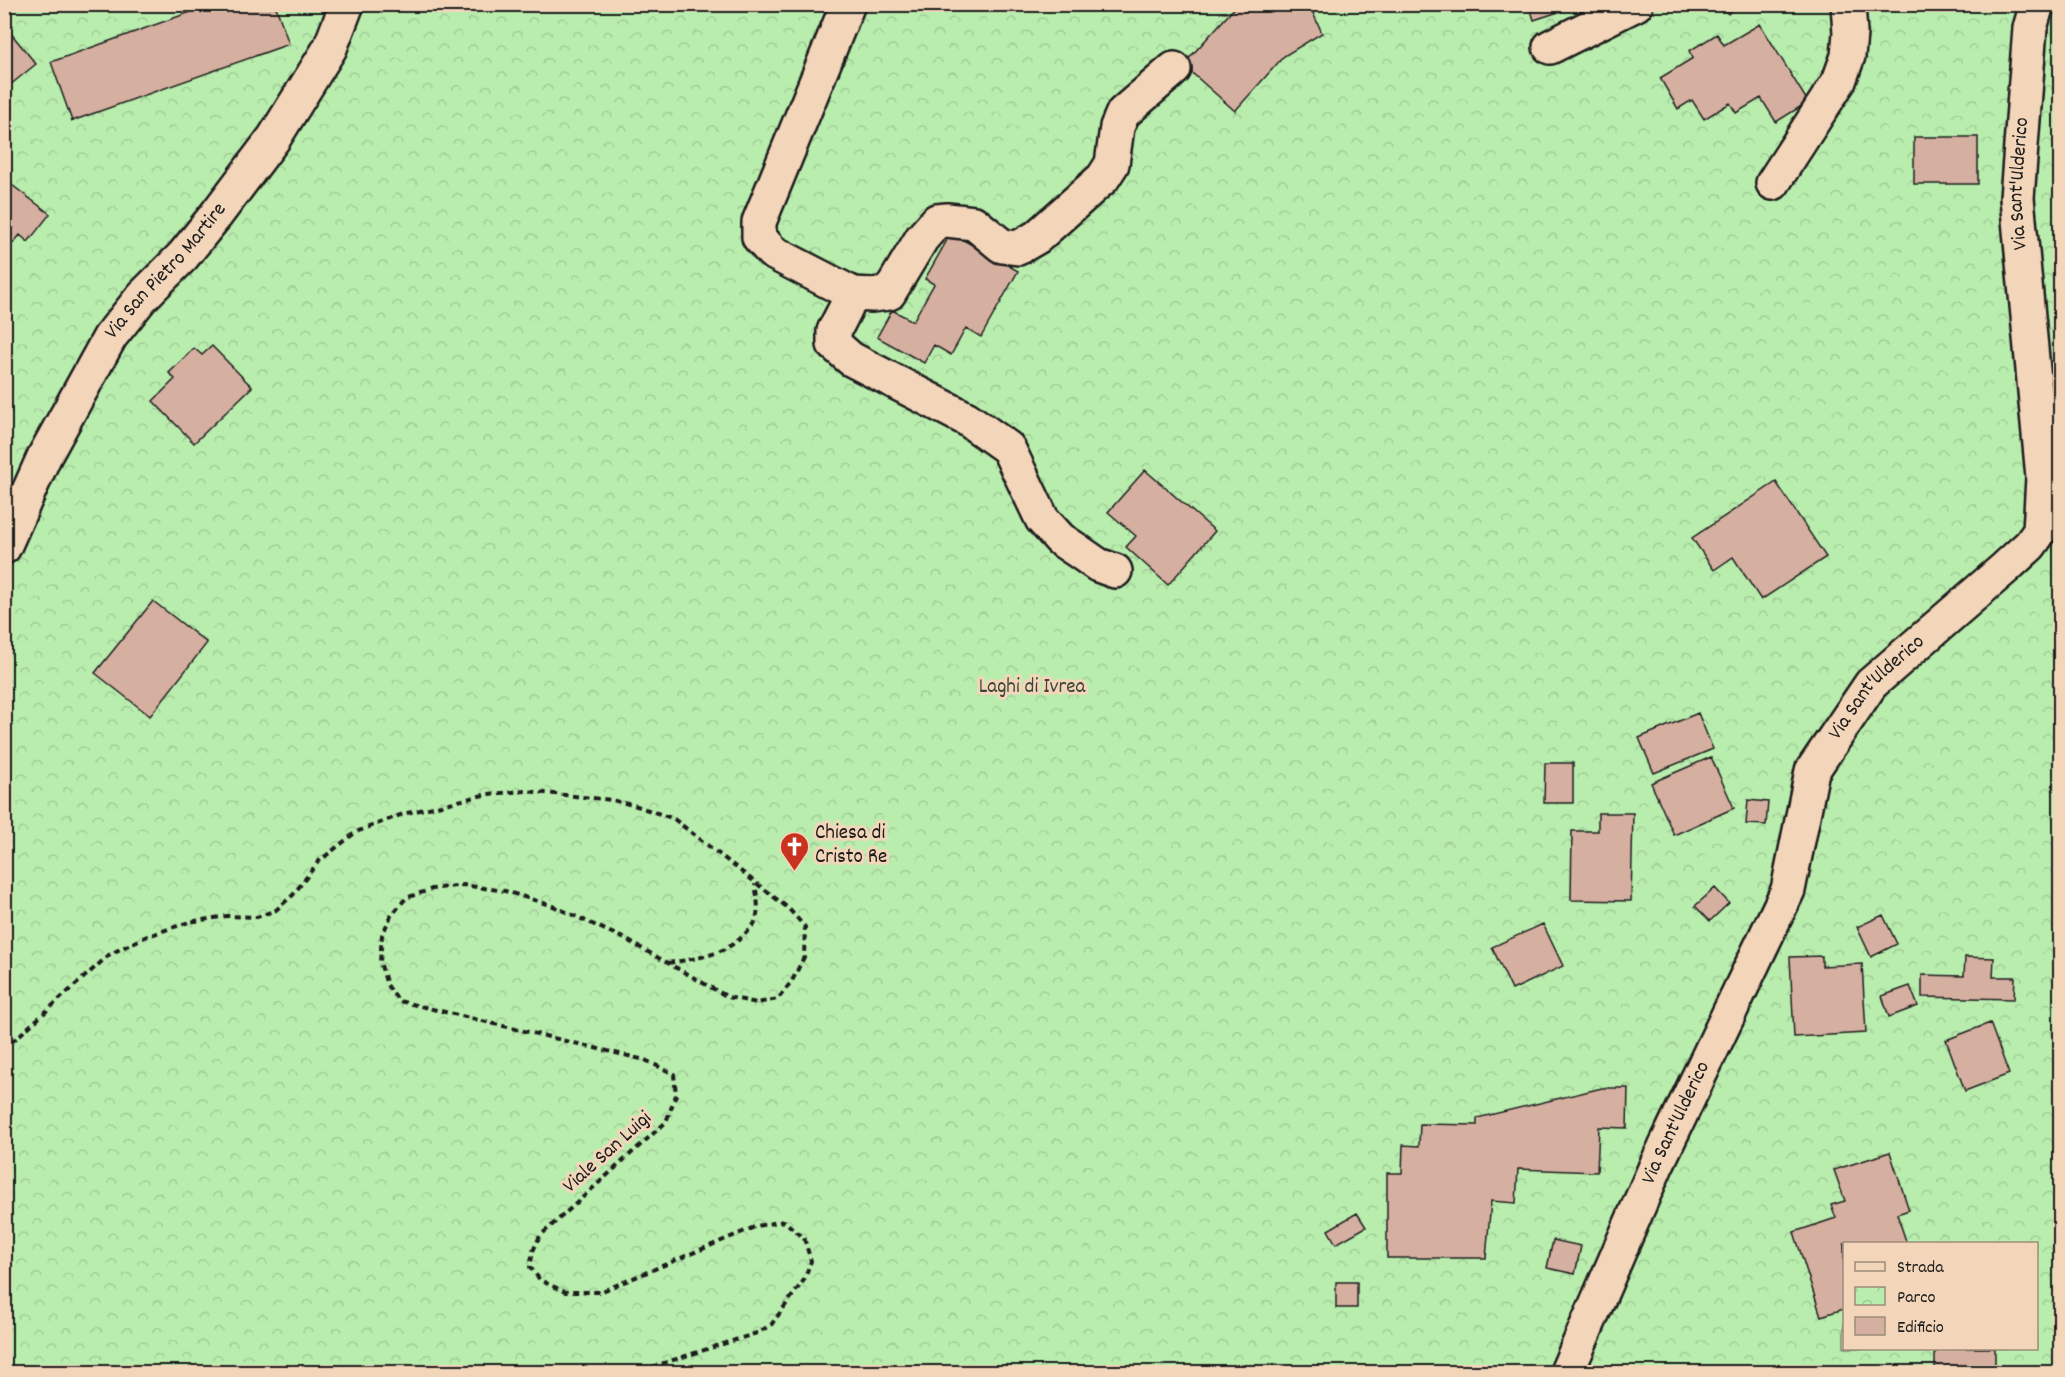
<svg xmlns="http://www.w3.org/2000/svg" width="2065" height="1377" font-family="Dekko,sans-serif">
  <style>
    .park { fill: url(#park-crowns); stroke: #6a8465; stroke-width: 1.5; fill-rule: evenodd }
    .building { fill: #d5b0a1; stroke: #1c1c1c; stroke-width: 1.5 }
    .lines { fill: none; stroke-linecap: round; stroke-linejoin: round }
    .street-casing { stroke: #1c1c1c; stroke-width: 38 }
    .path { stroke: #1c1c1c; stroke-width: 4; stroke-dasharray: 6 4.5; stroke-linecap: butt }
    .street { stroke: #f3d6b9; stroke-width: 33 }
    .labels { text-anchor: middle; dominant-baseline: central; stroke-width: 6; stroke-linejoin: round; paint-order: stroke }
    .street-label { font-size: 21px; fill: #1c1c1c; stroke: #f3d6b9 }
    .park-label { font-size: 21px; fill: #3b4639; stroke: #f3d6b9 }
    .poi-label { font-size: 21px; fill: #1c1c1c; stroke: #f3d6b9; text-anchor: start }
  </style>
  <defs>
    <pattern id="park-crowns" width="20" height="18" patternUnits="userSpaceOnUse" patternTransform="scale(1.5)"><rect width="20" height="18" fill="#b9edae"/><path d="M2 6a3 3 0 1 1 6 0M12 15a3 3 0 1 1 6 0" fill="none" stroke="#9ecb95"/></pattern>
  </defs>
  <rect width="100%" height="100%" fill="#f3d6b9"/>
  <filter id="ink" filterUnits="userSpaceOnUse"><feTurbulence type="fractalNoise" baseFrequency=".0167" numOctaves="2"/><feDisplacementMap in="SourceGraphic" scale="12" xChannelSelector="R" yChannelSelector="G"/><feConvolveMatrix kernelMatrix="1 2 1 2 8 2 1 2 1" color-interpolation-filters="sRGB"/></filter>
  <g filter="url(#ink)">
    <!-- park -->
    <path class="park" d="M5,5H2060V1372H5ZM1844,1244H2036V1348H1844Z"/>
    <!-- building -->
    <path class="building" d="M213,4H275L289,44L72,121L51,62Z
      M1238,4H1309L1322,33L1284,56L1235,111L1183,65Z
      M1529,4H1583L1534,20Z
      M1719,4H1738L1728,14Z
      M1760,24L1808,102L1776,122L1761,98L1736,113L1730,103L1704,119L1692,100L1678,109L1660,78L1693,58L1689,51L1717,34L1724,45Z
      M9,31L36,64L4,90V35Z
      M1914,137H1978V184H1914Z
      M4,179L50,214L28,242L20,235L4,254Z
      M951,233L1018,271L981,337L966,328L951,355L934,345L924,363L877,337L892,310L913,321L934,284L925,279Z
      M212,346L252,387L194,443L153,401L175,379L169,373L194,348L202,355Z
      M1145,470L1215,531L1168,585L1126,547L1136,536L1108,512Z
      M1776,482L1826,557L1761,600L1733,557L1714,570L1692,538Z
      M153,601L207,643L150,716L95,673Z
      M1698,713L1713,749L1654,773L1639,738Z
      M1711,757L1734,808L1674,835L1651,783Z
      M1545,763H1573V803H1544Z
      M1748,800L1768,802L1766,825L1746,824Z
      M1598,813H1633L1631,901L1571,900L1572,831H1598Z
      M1715,888L1729,903L1710,921L1695,906Z
      M1883,915L1897,944L1871,957L1857,927Z
      M1543,924L1563,966L1512,990L1492,947Z
      M1822,956V966L1862,964L1866,1033L1794,1037L1790,957Z
      M1965,957L1994,958L1993,977H2015L2014,999L1922,997V975L1964,976Z
      M1910,986L1918,1006L1889,1017L1882,996Z
      M1990,1023L2009,1074L1965,1091L1946,1040Z
      M1602,1088H1628L1627,1128L1599,1127L1597,1172L1518,1169L1516,1203L1491,1201L1486,1258H1387V1173H1402L1403,1145L1419,1146L1420,1124L1477,1125V1118Z
      M1890,1152L1909,1210L1897,1214L1907,1244H1844V1309L1821,1316L1794,1232L1836,1218L1831,1205L1845,1201L1834,1170Z
      M1357,1213L1366,1227L1336,1244L1328,1230Z
      M1553,1240L1581,1246L1575,1274L1547,1268Z
      M1336,1282H1357V1308H1336Z
      M1935,1348H1995V1372H1935Z"/>
    <g class="lines">
      <defs>
        <g id="street">
          <path d="M848,4L759,222V237L772,252L853,294L872,295L889,293L922,238L937,221L947,220L974,223L1002,246L1018,248L1037,237L1103,178L1112,164L1117,127L1123,113L1174,69"/>
          <path d="M1550,47L1636,4"/>
          <path d="M1773,183L1839,81L1848,56L1850,33L1848,4"/>
          <path d="M853,294L834,331V344L851,359L967,419L1008,448L1042,519L1060,539L1078,551L1098,565L1115,571"/>
          <path id="s1" d="M4,547L44,457L110,337L142,297L183,256L216,215L274,138L330,48L347,4"/>
          <path id="s2" d="M1567,1372L1656,1166L1788,890L1812,771L1871,684L2005,568L2030,545L2040,531L2043,477L2017,198L2030,28L2037,4"/>
        </g>
      </defs>
      <!-- street casing -->
      <use href="#street" class="street-casing"/>
      <!-- path -->
      <path class="path" d="M668,963C698,958 724,956 746,933C749,929 754,926 755,922C760,910 757,896 755,884
        M4,1049L110,954L145,937L189,922L227,916L257,917L276,910L293,895L318,862L356,832L403,814L488,794L526,791L612,800L637,806L674,819L788,908L805,927L804,957L792,981L778,999L757,1003L728,997L625,939L553,906L505,891L463,885L432,889L406,898L391,916L382,935L380,962L387,985L399,1001L645,1060L674,1074L676,1095L666,1122L540,1236L533,1251L530,1267L540,1280L565,1292H600L757,1226L784,1221L804,1238L811,1261L804,1280L771,1325L757,1333L636,1372"/>
      <!-- street -->
      <use href="#street" class="street"/>
    </g>
  </g>
  <!-- icons -->
  <defs>
    <symbol id="church-pin" viewBox="-11 -11 22 30"><path d="M0 17L-7.5 6A9.5 9.5 0 1 1 7.5 6Z" fill="#c8321e" stroke="#f3d6b9"/><path d="M-1.2-6h2.4v3.5h3.3v2.4h-3.3V6h-2.4V-.1h-3.3v-2.4h3.3Z" fill="#fff"/></symbol>
  </defs>
  <g fill-rule="evenodd">
    <use href="#church-pin" x="778" y="830" width="33" height="45"/>
  </g>
  <g class="labels">
    <!-- street labels -->
    <g class="street-label">
      <text stroke="none"><textPath href="#s2" startOffset="1334">Via Sant'Ulderico</textPath></text>
      <text stroke="none"><textPath href="#s1" startOffset="322">Via San Pietro Martire</textPath></text>
      <text stroke="none"><textPath href="#s2" startOffset="758">Via Sant'Ulderico</textPath></text>
      <text stroke="none"><textPath href="#s2" startOffset="272">Via Sant'Ulderico</textPath></text>
      <text transform="translate(608 1153) rotate(-42)">Viale San Luigi</text>
    </g>
    <!-- park labels -->
    <g class="park-label">
      <text x="1032" y="688">Laghi di Ivrea</text>
    </g>
    <!-- poi labels -->
    <g class="poi-label">
      <text x="815" y="834">Chiesa di<tspan x="815" dy="24">Cristo Re</tspan></text>
    </g>
  </g>
  <!-- margin -->
  <rect width="2065" height="1377" fill="none" stroke="#f3d6b9" stroke-width="24"/>
  <rect x="12" y="12" width="2041" height="1353" fill="none" stroke="#1c1c1c" stroke-width="2" filter="url(#ink)"/>
  <!-- legend -->
  <rect x="1843" y="1242" width="195" height="108" fill="#f3d6b9" stroke="#9d8c7a" stroke-width="1.5"/>
  <rect x="1855" y="1262" width="30" height="9" fill="#f3d6b9" stroke="#9d8c7a" stroke-width="1.5"/>
  <text x="1897" y="1272" font-size="18" fill="#1c1c1c">Strada</text>
  <rect x="1855" y="1287" width="30" height="18" fill="url(#park-crowns)" stroke="#9d8c7a" stroke-width="1.5"/>
  <text x="1897" y="1302" font-size="18" fill="#1c1c1c">Parco</text>
  <rect x="1855" y="1317" width="30" height="18" fill="#d5b0a1" stroke="#9d8c7a" stroke-width="1.5"/>
  <text x="1897" y="1332" font-size="18" fill="#1c1c1c">Edificio</text>
</svg>
